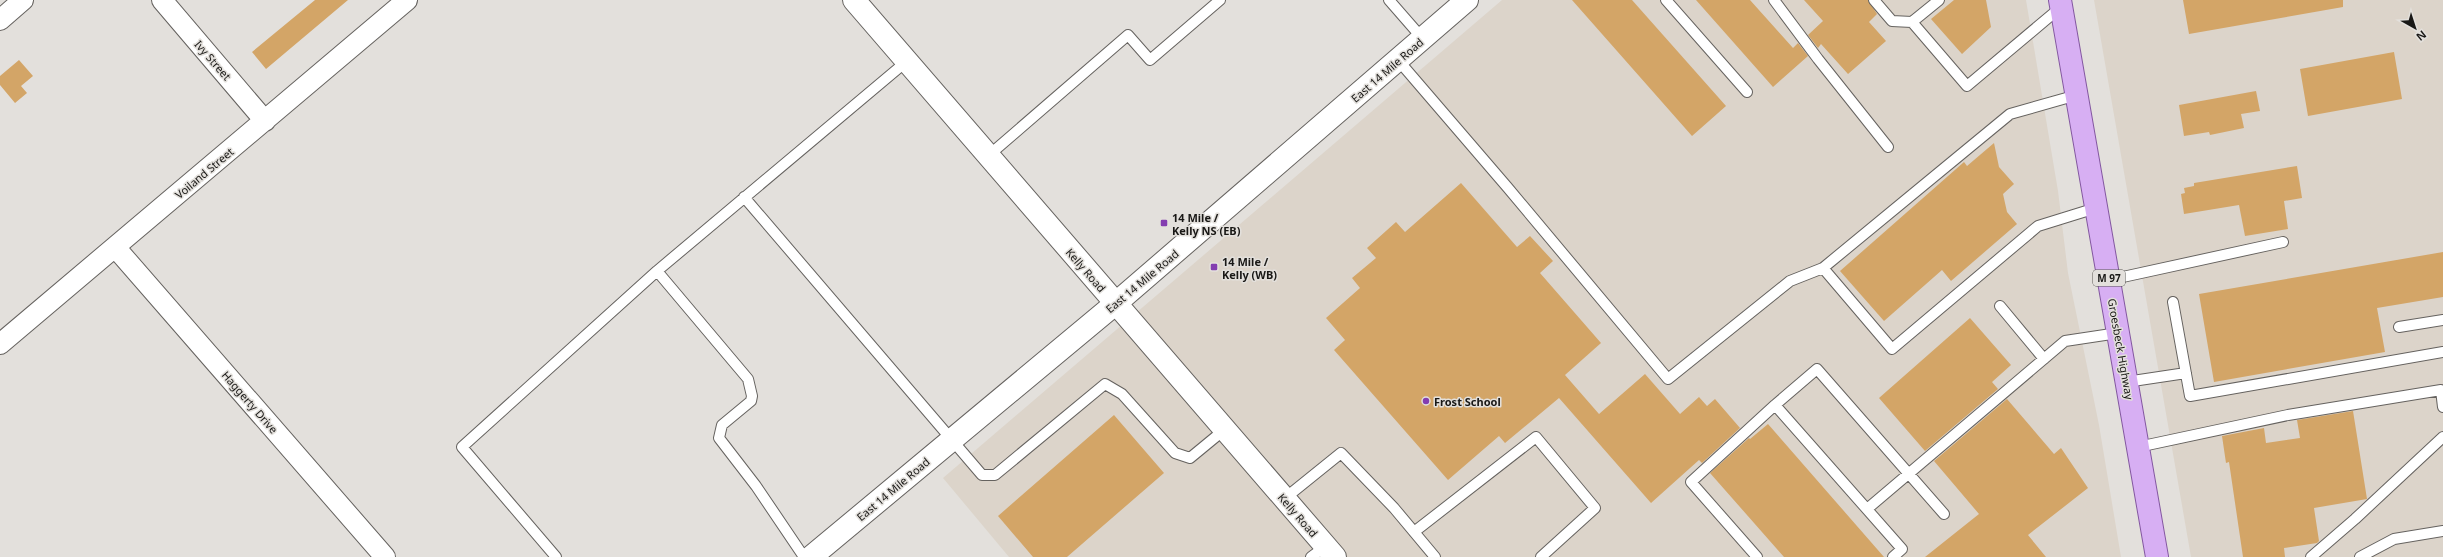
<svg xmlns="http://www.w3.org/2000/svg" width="2443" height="557" font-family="'Noto Sans',sans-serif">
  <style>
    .built { fill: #dcd4ca }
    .building { fill: #d3a567 }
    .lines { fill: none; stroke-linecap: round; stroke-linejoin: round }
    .lane-casing { stroke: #65625f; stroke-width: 12 }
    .street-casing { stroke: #65625f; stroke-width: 22 }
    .secondary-casing { stroke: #65625f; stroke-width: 24 }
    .primary-casing { stroke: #8357a0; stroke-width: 24 }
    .lane { stroke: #fff; stroke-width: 10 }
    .street { stroke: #fff; stroke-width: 20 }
    .secondary { stroke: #fff; stroke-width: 22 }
    .primary { stroke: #d7aff3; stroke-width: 22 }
    .poi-dot { fill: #833db0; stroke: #e3e0dc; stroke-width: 1.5 }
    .labels { text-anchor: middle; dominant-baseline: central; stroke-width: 3; stroke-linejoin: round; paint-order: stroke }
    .shield { fill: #e3e0dc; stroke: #565451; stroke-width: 1 }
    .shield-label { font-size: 10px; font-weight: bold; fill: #191816 }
    .street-label { font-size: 11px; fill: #191816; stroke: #e3e0dc }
    .poi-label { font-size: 11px; font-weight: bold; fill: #191816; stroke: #e3e0dc; text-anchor: start }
  </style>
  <rect width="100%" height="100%" fill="#e3e0dc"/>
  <!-- built -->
  <path class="built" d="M1502,0H2026L2058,191L2068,273L2099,425L2121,557H1009L943,478Z
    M2094,0H2443V557H2191Z"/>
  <!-- building -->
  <path class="building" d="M315,0H348L266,69L252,52Z
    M1572,0H1632L1726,106L1692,136Z
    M1696,0H1750L1793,48L1798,43L1808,56L1773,87Z
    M1804,0H1868L1877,14L1869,22L1886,41L1848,74L1821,44L1818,48L1808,35L1823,21Z
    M1954,0H1986L1991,27L1962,54L1931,19Z
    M2183,0H2343V7L2189,34Z
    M2394,52L2402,99L2308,116L2300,69Z
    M19,60L33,76L21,86L27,93L15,103L0,85V76Z
    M2256,91L2260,111L2241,114L2244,128L2210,135L2209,132L2184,136L2179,105Z
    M1994,143L1999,167L2014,184L2003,194L2007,212L2017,224L1951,281L1942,270L1884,321L1840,271L1964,162L1967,166Z
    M2297,166L2302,198L2284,201L2288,229L2245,236L2239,205L2184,214L2181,194L2185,193L2184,188L2194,186V183Z
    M1461,183L1517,247L1530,236L1553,261L1540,273L1601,343L1565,375L1599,414L1645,374L1680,414L1699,397L1707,406L1715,399L1740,428L1702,463L1699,460L1651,503L1559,398L1505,443L1499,436L1448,480L1334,350L1345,340L1326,318L1360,288L1352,278L1376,258L1367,248L1396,222L1405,232Z
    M2443,252V297L2377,308L2385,352L2214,382L2199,294Z
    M1970,318L2011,365L1992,382L1998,389L1925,451L1879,398Z
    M2007,399L2054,454L2061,448L2088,488L2028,535L2046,557H1925L1979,514L1934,461Z
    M2353,411L2367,499L2314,508L2319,541L2317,543L2284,548L2285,557H2243L2229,462L2226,463L2222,436L2264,428L2266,443L2300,438L2297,420Z
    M1114,415L1164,473L1067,557H1033L998,516Z
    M1768,424L1884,557H1784L1710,473L1749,438L1750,439Z"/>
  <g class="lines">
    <defs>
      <path id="lane" d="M1389,0L1423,39
        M1666,0L1747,92
        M1774,0L1818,59L1888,147
        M1874,0L1892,21L1912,22
        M1939,0L1912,22L1967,86L2061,7
        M1398,60L1508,188L1668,379L1790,281L1823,268
        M2077,95L2010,114L1823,268L1892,349L2038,226L2096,208
        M988,156L1128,35L1150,60L1220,0
        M744,197L982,475H995L1105,384L1122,394L1175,453L1190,458L1224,430
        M657,271L748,379L752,396L751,401L722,425L719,438L756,486L804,557
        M2109,280L2283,242
        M2173,302L2190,396L2443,352
        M2000,306L2044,359
        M2399,327L2443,320
        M2126,382L2186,373
        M1775,405L1817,369L1944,514
        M2138,447L2288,415L2441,390L2443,407
        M1284,499L1341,453L1394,508L1435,557
        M1867,509L2065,341L2118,333
        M1414,532L1536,437L1595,508L1541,557
        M556,557L462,447L657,271L907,61
        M1311,557L1326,546
        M1757,557L1691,482L1775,405L1902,549L1893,557
        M2311,557L2355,519L2443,437
        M2360,557L2394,539L2443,531"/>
      <path id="street" d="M162,0L265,121
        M0,20L23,0
        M115,247L385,557
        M0,344L407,0"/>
      <path id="secondary" d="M854,0L1335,557
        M811,557L1115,304L1467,0"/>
      <path id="primary" d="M2060,0L2157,557"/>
    </defs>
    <!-- lane casing -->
    <use href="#lane" class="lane-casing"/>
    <!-- street casing -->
    <use href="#street" class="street-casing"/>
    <!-- secondary casing -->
    <use href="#secondary" class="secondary-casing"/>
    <!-- primary casing -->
    <use href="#primary" class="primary-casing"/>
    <!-- lane -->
    <use href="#lane" class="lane"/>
    <!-- street -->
    <use href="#street" class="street"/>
    <!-- secondary -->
    <use href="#secondary" class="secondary"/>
    <!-- primary -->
    <use href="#primary" class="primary"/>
  </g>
  <!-- markers -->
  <g class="poi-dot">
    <rect x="1160" y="219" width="8" height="8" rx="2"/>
    <rect x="1210" y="263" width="8" height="8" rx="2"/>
    <circle cx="1426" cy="401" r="4"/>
  </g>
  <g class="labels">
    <!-- shield labels -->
    <rect class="shield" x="2093" y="270" width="32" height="16" rx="3"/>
    <g class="shield-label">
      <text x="2109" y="278">M 97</text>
    </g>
    <!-- street labels -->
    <g class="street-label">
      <text transform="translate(213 60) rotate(49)">Ivy Street</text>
      <text transform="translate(1387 70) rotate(-41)">East 14 Mile Road</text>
      <text transform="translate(204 173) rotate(-40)">Voiland Street</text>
      <text transform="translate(1086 270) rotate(49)">Kelly Road</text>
      <text transform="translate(1142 281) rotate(-40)">East 14 Mile Road</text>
      <text transform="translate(2121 349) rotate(80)">Groesbeck Highway</text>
      <text transform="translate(250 402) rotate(49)">Haggerty Drive</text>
      <text transform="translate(893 489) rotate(-40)">East 14 Mile Road</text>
      <text transform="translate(1298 515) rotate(49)">Kelly Road</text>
    </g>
    <!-- poi labels -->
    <g class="poi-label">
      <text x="1172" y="217">14 Mile /<tspan x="1172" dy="13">Kelly NS (EB)</tspan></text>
      <text x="1222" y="261">14 Mile /<tspan x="1222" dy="13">Kelly (WB)</tspan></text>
      <text x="1434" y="401">Frost School</text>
    </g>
  </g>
  <!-- north arrow -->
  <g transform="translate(2415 28) rotate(141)" stroke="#e3e0dc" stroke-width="3" paint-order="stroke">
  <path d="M0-3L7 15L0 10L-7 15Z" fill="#191816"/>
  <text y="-6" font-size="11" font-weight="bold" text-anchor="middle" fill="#191816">N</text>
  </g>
</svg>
